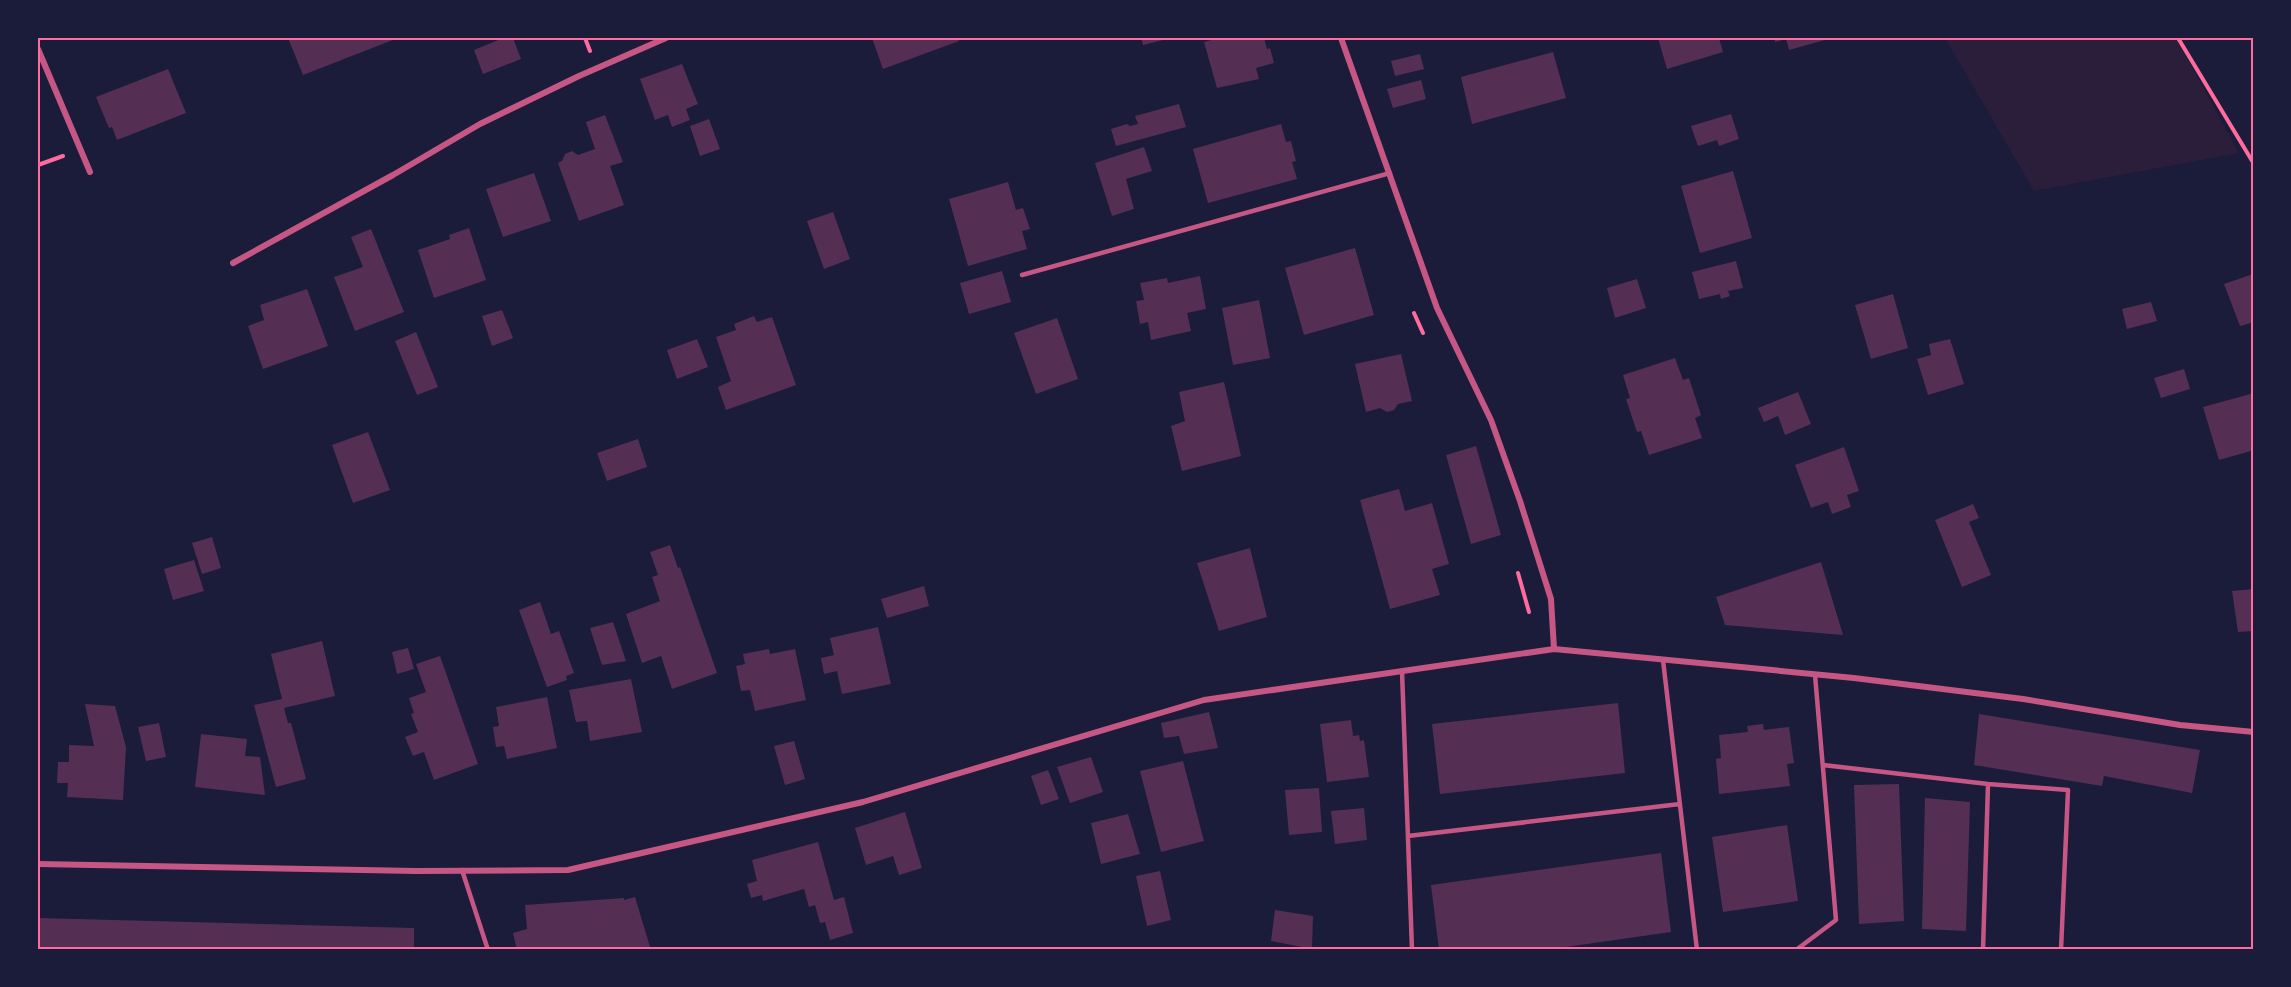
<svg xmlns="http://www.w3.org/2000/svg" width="2291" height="987" font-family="Lato,sans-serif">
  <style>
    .green { fill: #2a1e3b }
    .building { fill: #542f53 }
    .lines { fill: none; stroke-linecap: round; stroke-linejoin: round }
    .path { stroke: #ff6b9d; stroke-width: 4 }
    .service { stroke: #c65784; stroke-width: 4.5 }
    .minor { stroke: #c65784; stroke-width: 6 }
    .neatline { fill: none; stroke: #ff6b9d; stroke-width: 2 }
  </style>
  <rect width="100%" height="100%" fill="#1b1b3a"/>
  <!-- green -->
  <path class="green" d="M1945,38H2176L2239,153L2034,191Z"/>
  <!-- building -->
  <path class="building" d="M288,38H398L303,75Z
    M503,38H513L521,59L483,74L474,50Z
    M872,38H958L959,41L883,69Z
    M1141,38H1171L1143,45Z
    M1219,38H1264L1267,49L1270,48L1274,63L1256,68L1259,79L1217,88L1204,42Z
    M1658,38H1719L1723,52L1667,69Z
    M1774,38H1832L1789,50L1786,39L1775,42Z
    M1553,52L1566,98L1472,124L1461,77Z
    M1420,54L1424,69L1395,76L1391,61Z
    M682,64L698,104L686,109L690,120L672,127L668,115L655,120L640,79Z
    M168,69L186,113L117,140L112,127L109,128L96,97Z
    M1421,80L1426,99L1393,108L1387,89Z
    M1179,104L1186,127L1116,146L1111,129L1127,124L1130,126L1138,124L1135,116Z
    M1731,114L1739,139L1719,146L1717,140L1698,146L1691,126Z
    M605,115L623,162L610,166L624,205L579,221L558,163L562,161L565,154L572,151L578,155L595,149L586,122Z
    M709,119L720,149L700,156L690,126Z
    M1281,124L1286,142L1291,141L1296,161L1292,162L1297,179L1208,203L1193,149Z
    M1144,147L1152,171L1126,179L1134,209L1112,216L1095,163Z
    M1733,171L1752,238L1700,253L1681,186Z
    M534,173L551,221L503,237L486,189Z
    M1008,182L1016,210L1023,208L1030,229L1022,231L1027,249L968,266L949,199Z
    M833,212L850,259L824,269L807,221Z
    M469,228L486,280L434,298L418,250L450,239L449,235Z
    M371,229L404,312L355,331L334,277L363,267L351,237Z
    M1355,248L1374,315L1304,335L1285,268Z
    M1736,261L1743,288L1728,291L1730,296L1721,299L1720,294L1699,299L1692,272Z
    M1002,271L1011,302L969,314L960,283Z
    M2253,274L2254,322L2240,326L2224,284Z
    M1200,276L1206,309L1187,313L1191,331L1151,340L1148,322L1140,324L1136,301L1144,300L1140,283L1167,278L1168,283Z
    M1637,279L1646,308L1615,318L1607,288Z
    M307,289L328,346L263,369L248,326L264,320L260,305Z
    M1893,294L1908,348L1871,359L1855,305Z
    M1259,300L1270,358L1233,365L1222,308Z
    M2151,302L2157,321L2127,329L2122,309Z
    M502,310L513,338L492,346L482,316Z
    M754,316L757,322L772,317L796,385L726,410L718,387L731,381L716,337L736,330L734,324Z
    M1057,318L1078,379L1036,394L1014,333Z
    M416,332L438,387L417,395L395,341Z
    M697,339L708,367L677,379L667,350Z
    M1950,339L1964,384L1928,395L1917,359L1931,355L1929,344Z
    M1401,354L1412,401L1398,404L1394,410L1387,412L1380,408L1366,412L1355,364Z
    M1675,358L1683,380L1689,378L1701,415L1695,418L1702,438L1649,455L1641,431L1637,432L1626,399L1630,398L1623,375Z
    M2184,369L2190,389L2161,398L2154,378Z
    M1224,382L1241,456L1182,471L1171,426L1185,421L1179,392Z
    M1798,392L1811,424L1785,435L1778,416L1764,422L1758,408Z
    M2254,393V450L2219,460L2203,407Z
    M368,432L390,490L353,503L332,445Z
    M638,439L647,467L607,481L597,453Z
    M1476,446L1501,535L1471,544L1446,455Z
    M1844,447L1859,491L1847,495L1851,507L1832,514L1828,502L1811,508L1795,465Z
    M1399,489L1405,511L1432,503L1449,564L1432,569L1440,595L1390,609L1360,500Z
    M1973,504L1979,518L1969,522L1991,575L1962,587L1935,520Z
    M212,537L221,568L202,574L192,543Z
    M670,545L678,568L680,567L717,673L672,689L661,656L642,663L626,614L660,601L652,577L658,575L650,552Z
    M1250,548L1267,617L1219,631L1197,563Z
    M194,560L204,591L173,600L164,569Z
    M1821,562L1843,635L1725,625L1716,597Z
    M924,586L929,606L887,618L881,599Z
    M2254,589V631L2238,632L2232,591Z
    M540,602L551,634L559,631L574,673L566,676L567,680L547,687L519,610Z
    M613,622L626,661L602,665L590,628Z
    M878,627L891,684L842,694L837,671L824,674L821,658L834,655L830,638Z
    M322,641L335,696L284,708L288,723H291L306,779L276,787L254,705L282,699L271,654Z
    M408,648L414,669L397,674L392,652Z
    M769,649L770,654L795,649L806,700L755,711L750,690L741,691L736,666L745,664L743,654Z
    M440,656L478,764L434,780L424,752L413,756L405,737L418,732L411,714L414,713L409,698L426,692L416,664Z
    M631,679L642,732L590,741L587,721L576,722L569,690Z
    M547,697L557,748L507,759L504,746L496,747L493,727L499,726L496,707Z
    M1618,703L1625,773L1440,794L1432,724Z
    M85,704L115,706L126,747L123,800L67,797L68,783H57L58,762H69V745L94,746Z
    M1209,712L1218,748L1184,754L1179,736L1164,738L1161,723Z
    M1979,714L2200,750L2192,793L2104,776L2102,786L1974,765Z
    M1351,720L1353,736L1359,735L1360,741L1364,740L1369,777L1327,782L1320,724Z
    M159,723L166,757L146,761L138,727Z
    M1763,724L1764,730L1789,727L1794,763L1787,764L1790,786L1719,794L1716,759L1721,758L1719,735L1748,732L1747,726Z
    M201,734L247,739L245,756L260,757L265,795L195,787Z
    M794,741L805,779L785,785L774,746Z
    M1091,757L1103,792L1070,803L1057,767Z
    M1183,761L1204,841L1161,852L1140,771Z
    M1048,770L1059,799L1041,805L1031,776Z
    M1899,784L1904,921L1859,924L1854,785Z
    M1319,788L1322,832L1289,835L1285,790Z
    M1925,798L1970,802L1966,931L1922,929Z
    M1364,808L1367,840L1335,844L1331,811Z
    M905,812L922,868L899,875L893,856L866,865L855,828Z
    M1128,814L1140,854L1101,864L1091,823Z
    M1787,825L1798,901L1723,912L1712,837Z
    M818,842L834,900L844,897L853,933L830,940L825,922L820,923L815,905L809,907L804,889L763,901L762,895L751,898L747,884L757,881L752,860Z
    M1661,853L1671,932L1545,950H1439L1431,885Z
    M1160,871L1171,920L1147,926L1136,876Z
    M635,897L651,950H517L513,933L527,929L525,905L624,898V900Z
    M1275,910L1313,916L1312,949L1271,941Z
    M38,918L414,928V950H38Z"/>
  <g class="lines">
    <!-- path -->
    <path class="path" d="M585,38L590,51
      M2178,38L2254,164
      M38,165L63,156
      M1414,313L1423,333
      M1518,573L1529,612"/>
    <!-- service -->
    <path class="service" d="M1022,275L1390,173
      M1663,660L1697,950
      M1402,671L1412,950
      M1823,765L1988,784L2068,790L2061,950
      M1408,836L1680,804
      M462,870L488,950
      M1796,950L1836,920L1815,675
      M1983,950L1988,784"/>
    <!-- minor -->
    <path class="minor" d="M1341,38L1437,308L1491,420L1520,501L1551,599L1554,649
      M38,49L90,172
      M233,263L393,175L480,124L579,76L666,38
      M38,864L416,871L568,870L863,802L1204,700L1554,649L1854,678L2023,699L2180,725L2254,732"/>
  </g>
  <!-- border -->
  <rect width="2291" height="987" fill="none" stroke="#1b1b3a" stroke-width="78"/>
  <rect x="39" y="39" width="2213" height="909" class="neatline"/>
</svg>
